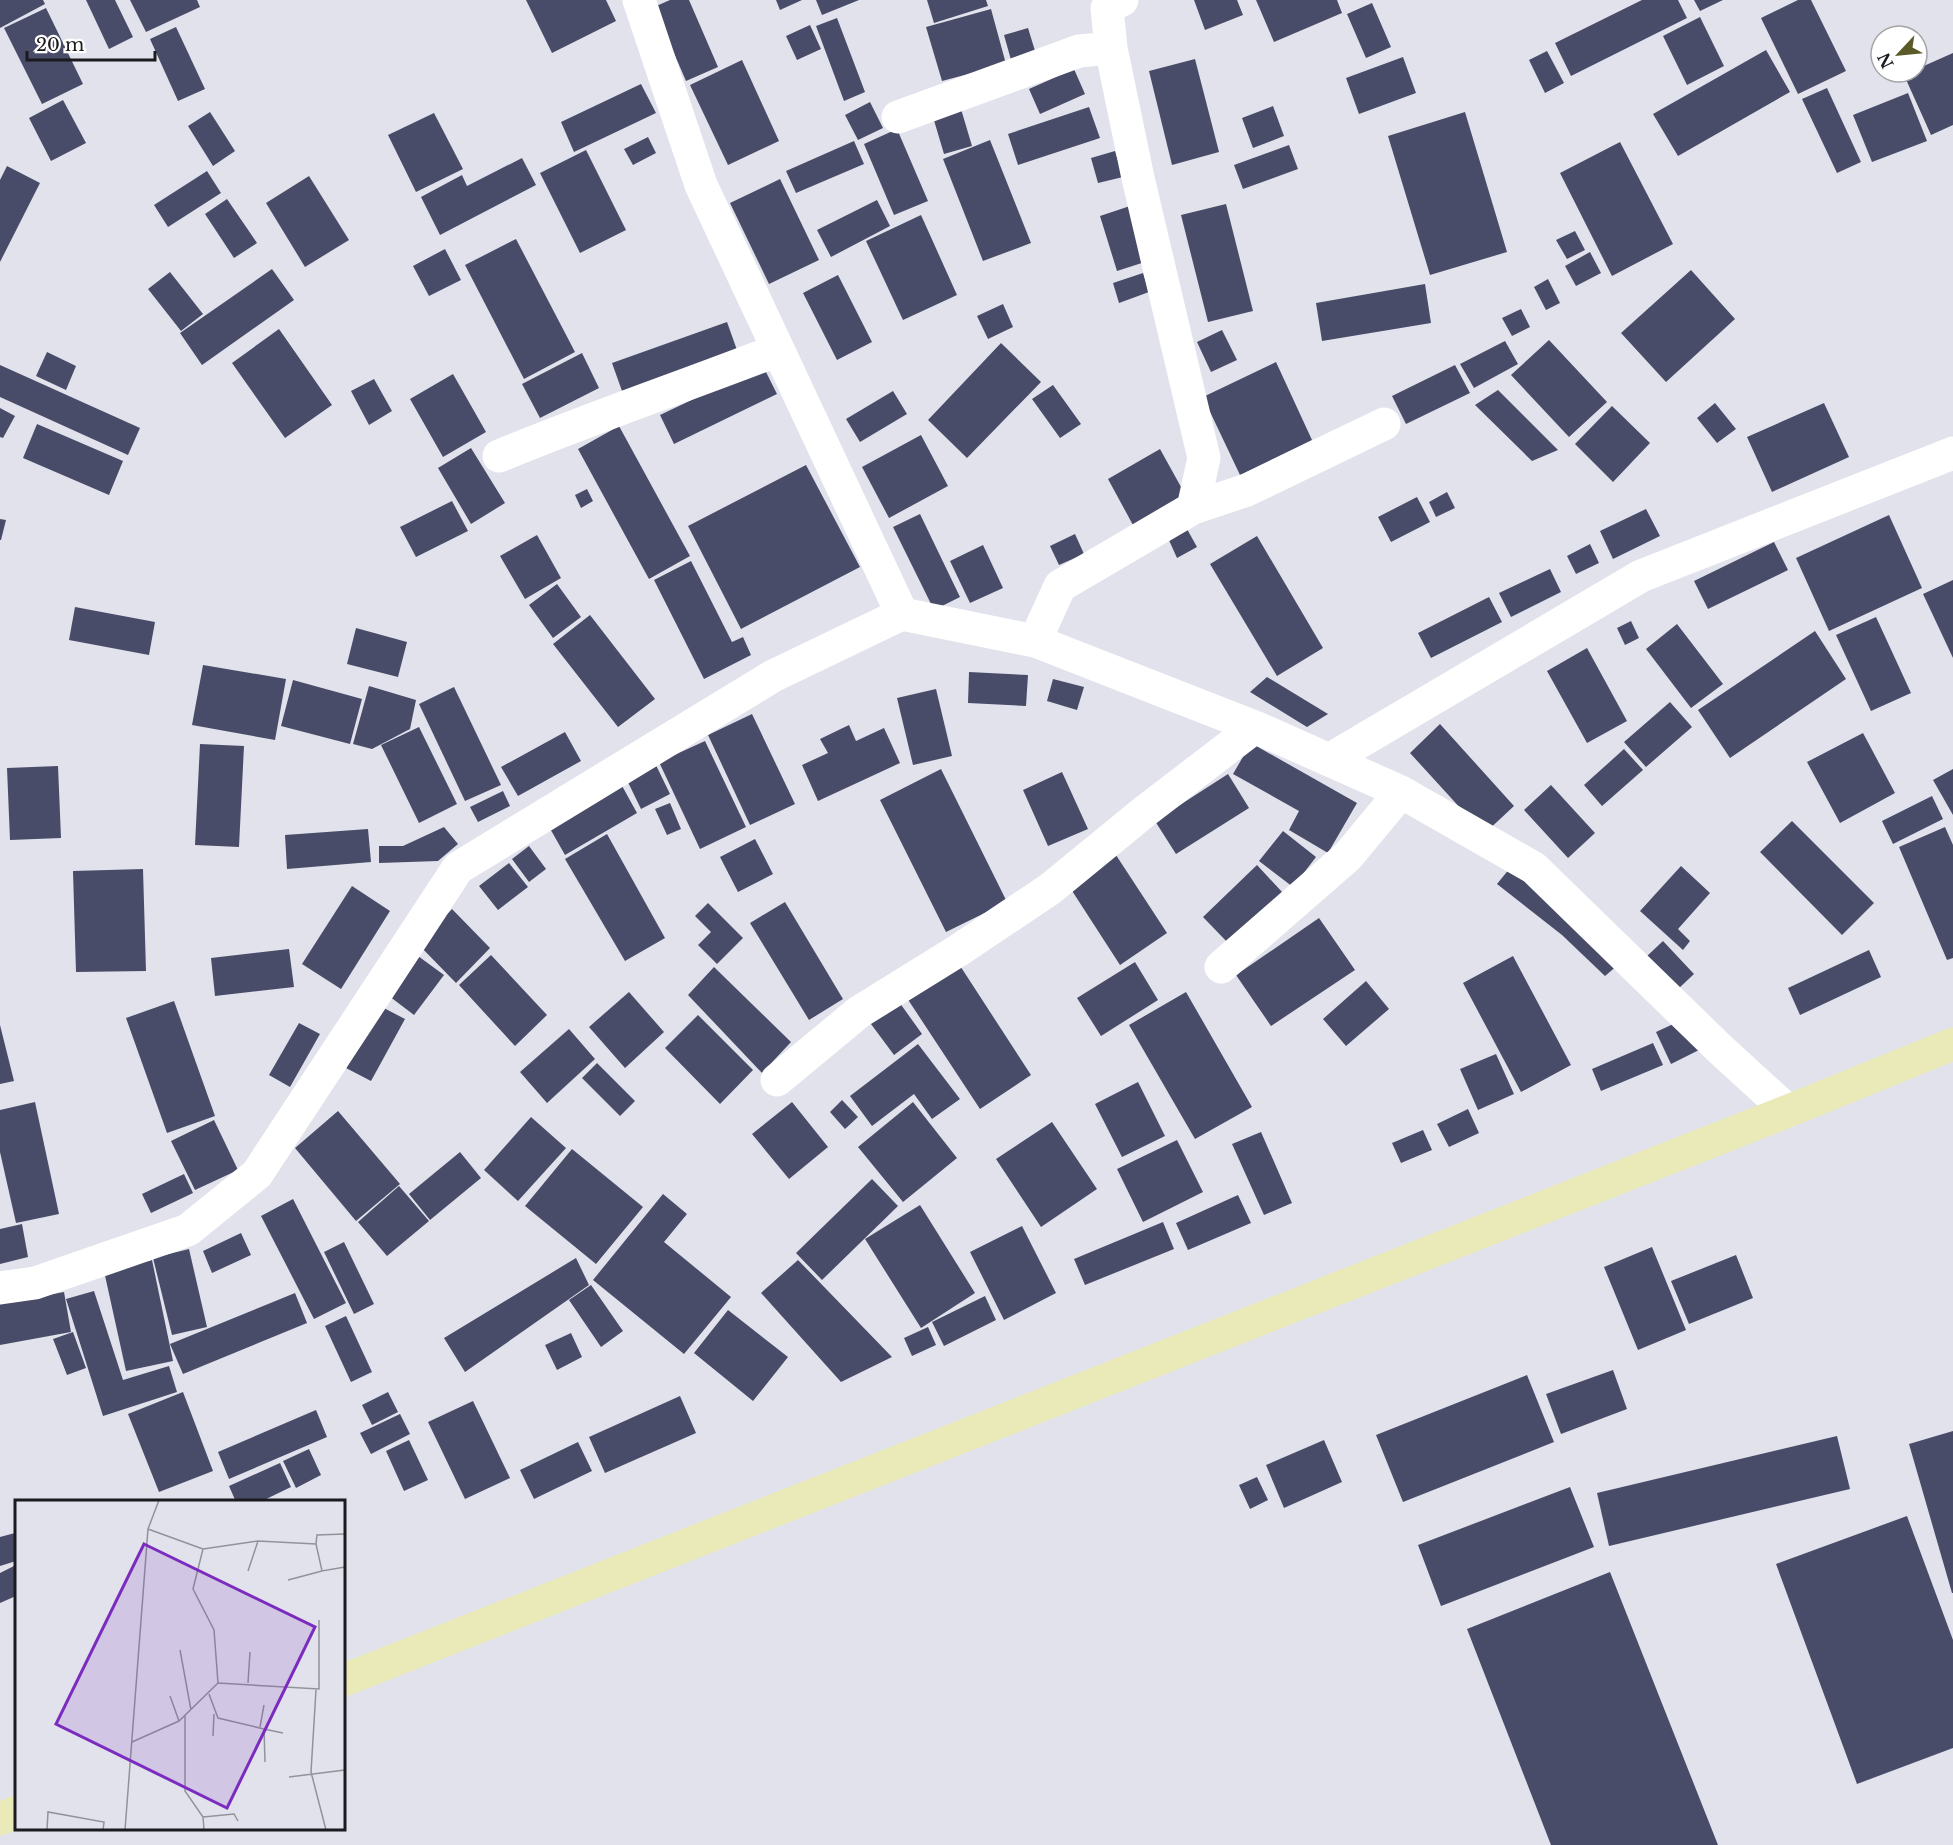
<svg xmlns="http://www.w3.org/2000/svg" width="1953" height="1845" font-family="'Libre Baskerville',serif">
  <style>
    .building { fill: #494c68 }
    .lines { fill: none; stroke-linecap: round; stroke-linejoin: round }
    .minor { stroke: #fff; stroke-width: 33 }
    .secondary { stroke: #eaeab8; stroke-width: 33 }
    .inset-road { fill: none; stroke: #92929a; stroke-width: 1.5 }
    .view { fill: #7b2cbf; fill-opacity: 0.15; stroke: #7b2cbf; stroke-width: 3 }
    .inset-edge { fill: none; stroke: #1b1b1f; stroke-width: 3 }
  </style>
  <rect width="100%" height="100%" fill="#e1e2ec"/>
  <!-- building -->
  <path class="building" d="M0,0H43L45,4L0,28Z
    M86,0H115L133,37L109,49Z
    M130,0H197L200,7L146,32Z
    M526,0H606L616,21L552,53Z
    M670,0H689L718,67L686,81L654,7Z
    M776,0H802L780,10Z
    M816,0H859L822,15Z
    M927,0H986L988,6L934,23Z
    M1194,0H1237L1243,15L1205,30Z
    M1256,0H1337L1342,13L1274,42Z
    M1642,0H1678L1687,18L1571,76L1555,43Z
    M1694,0H1723L1700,11Z
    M1798,0H1811L1846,71L1798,94L1761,18Z
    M1372,3L1391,47L1366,58L1347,14Z
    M46,8L83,84L42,104L4,28Z
    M991,9L1006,64L942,81L926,27Z
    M1700,17L1724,66L1687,85L1663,36Z
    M837,18L865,92L844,101L816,26Z
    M810,25L821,49L797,60L786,36Z
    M176,27L205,89L178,101L150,39Z
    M1028,28L1036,54L1011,60L1004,35Z
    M1766,50L1790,92L1678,156L1653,114Z
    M1547,51L1564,83L1545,93L1529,60Z
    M1953,53V125L1931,135L1904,75L1910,72H1917V69Z
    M1403,57L1416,93L1359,114L1346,78Z
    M1195,59L1219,152L1172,165L1149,71Z
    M742,60L779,141L728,165L690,85Z
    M1074,69L1085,94L1040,114L1029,89Z
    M641,84L656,113L574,152L561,122Z
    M1827,88L1861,162L1837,173L1802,99Z
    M1908,93L1927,141L1872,162L1853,115Z
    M63,100L86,143L51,161L29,118Z
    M870,102L883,128L858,140L845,115Z
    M1273,106L1284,136L1253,148L1242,118Z
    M1089,107L1100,138L1018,165L1008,134Z
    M961,109L972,146L944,154L933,117Z
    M210,112L235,151L213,166L188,126Z
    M1465,112L1507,252L1430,275L1388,136Z
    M434,113L463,169L416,192L388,135Z
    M897,129L928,201L894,215L864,144Z
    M648,137L656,153L633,165L624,149Z
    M990,140L1031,243L983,261L943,159Z
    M854,141L864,164L796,193L786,171Z
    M1620,142L1673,244L1612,276L1560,173Z
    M1289,145L1298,169L1243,189L1234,165Z
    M586,150L626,230L580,253L540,173Z
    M1115,151L1123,177L1098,183L1091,158Z
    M522,158L536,185L440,235L421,197L462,175L467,186Z
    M7,166L40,183L0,262V180Z
    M207,171L221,193L168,227L154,205Z
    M309,176L349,240L305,267L266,203Z
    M780,179L819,260L769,284L730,203Z
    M227,199L257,243L234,258L205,214Z
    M877,200L890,226L831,257L817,230Z
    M1226,204L1253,311L1208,322L1181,215Z
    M1130,206L1148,261L1117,271L1100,216Z
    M921,215L957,295L903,320L866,241Z
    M1575,231L1585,250L1567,259L1556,240Z
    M516,239L575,352L524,379L465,265Z
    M445,249L461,280L429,296L413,266Z
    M1590,252L1601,273L1576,286L1565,266Z
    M272,269L294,300L202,365L180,333Z
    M1691,270L1735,319L1666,382L1621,333Z
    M170,272L203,314L181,331L148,289Z
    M1143,273L1149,292L1119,303L1113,283Z
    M838,275L872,342L837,360L803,293Z
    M1548,279L1560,303L1546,310L1534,287Z
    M1425,284L1431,323L1322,341L1316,303Z
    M1003,304L1013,327L988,339L977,316Z
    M1521,309L1530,327L1512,336L1502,318Z
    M727,322L737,350L622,391L612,363Z
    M279,329L332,405L285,438L232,363Z
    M1222,330L1237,360L1211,372L1197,342Z
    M1549,340L1607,402L1569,437L1511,375Z
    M1505,341L1518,364L1474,388L1460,364Z
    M1001,343L1041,382L967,458L928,420Z
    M47,352L76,366L66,390L36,376Z
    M582,353L599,388L540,418L522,384Z
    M1276,362L1312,440L1240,475L1203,397Z
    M0,365L140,428L128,455L0,397Z
    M1455,365L1470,393L1406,424L1392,396Z
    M763,366L777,394L674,444L660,415Z
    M453,374L486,432L443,457L410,399Z
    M374,379L392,411L369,425L351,391Z
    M1053,385L1081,424L1060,438L1032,399Z
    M1498,390L1558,450L1532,461L1475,405Z
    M893,391L907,414L860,442L846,419Z
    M1715,403L1736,429L1717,443L1697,418Z
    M1824,403L1849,457L1772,492L1747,437Z
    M1612,406L1650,443L1613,482L1575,444Z
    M0,408L15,416L3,438L0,437Z
    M37,424L123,461L109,495L23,458Z
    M619,426L690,556L649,579L578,449Z
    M921,435L948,486L889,518L862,467Z
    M471,448L505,503L471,524L438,468Z
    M1160,449L1186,496L1133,525L1108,479Z
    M806,465L860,567L741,629L688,526Z
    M587,489L593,501L581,508L575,495Z
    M1447,492L1455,508L1436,517L1429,502Z
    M1417,497L1430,522L1391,542L1378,517Z
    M452,501L468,531L416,557L400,527Z
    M1646,509L1660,536L1613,559L1600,531Z
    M920,514L960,597L934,610L893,527Z
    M1889,515L1922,588L1829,631L1796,558Z
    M0,519L6,520L1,540H0Z
    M1187,529L1197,547L1177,558L1168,538Z
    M1075,534L1084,554L1059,565L1050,546Z
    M537,535L561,578L525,599L500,556Z
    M1257,536L1323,648L1277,676L1210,564Z
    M1774,542L1788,570L1708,609L1694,581Z
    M1590,544L1599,563L1576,574L1567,556Z
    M983,545L1003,588L970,603L950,561Z
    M691,561L732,642L743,637L751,655L704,679L654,580Z
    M1550,569L1561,592L1511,617L1499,593Z
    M1953,580V658L1923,594Z
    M557,584L581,617L553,638L529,605Z
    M1489,597L1502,622L1431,658L1418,633Z
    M75,607L155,622L149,655L69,640Z
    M590,615L655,699L618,727L553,644Z
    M1876,617L1911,693L1871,711L1836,635Z
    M1631,621L1639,638L1625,645L1617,628Z
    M1677,624L1723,684L1691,708L1646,649Z
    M356,628L407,642L398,677L347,664Z
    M1815,631L1846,679L1730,758L1698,710Z
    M1587,648L1627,721L1587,743L1547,671Z
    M203,665L286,679L275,740L192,725Z
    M969,672L1028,675L1026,706L968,703Z
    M1267,677L1328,714L1307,727L1250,692Z
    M1053,679L1084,687L1077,710L1047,701Z
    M293,680L362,699L350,744L281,726Z
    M369,686L416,700L410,729L372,749L353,744Z
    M454,687L501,785L465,801L419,704Z
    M936,689L952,756L913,765L897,698Z
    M1670,702L1692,727L1646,767L1624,742Z
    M752,714L795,804L750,825L708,735Z
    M1440,724L1514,806L1484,834L1410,753Z
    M849,725L856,741L884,728L900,763L818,801L802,765L828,753L820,739Z
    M419,727L457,804L419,823L381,745Z
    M565,732L581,761L518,796L501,767Z
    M1863,733L1895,793L1840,823L1807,762Z
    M705,741L746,827L700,849L659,762Z
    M1251,743L1357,803L1328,853L1289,830L1299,811L1233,774Z
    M200,744L244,746L239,847L195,845Z
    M1624,749L1643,770L1602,806L1584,785Z
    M653,759L670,794L641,809L624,774Z
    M58,766L61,838L10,840L7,768Z
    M941,769L1007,902L946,932L880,800Z
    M1953,769V815L1933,780Z
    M1062,772L1088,829L1048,846L1023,790Z
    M1228,774L1249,808L1176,854L1155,821Z
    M621,784L637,813L565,855L548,825Z
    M1551,785L1595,833L1568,858L1524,810Z
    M503,791L510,806L478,822L470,807Z
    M1932,796L1943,819L1893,844L1882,821Z
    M670,803L681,829L667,835L655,809Z
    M1792,821L1874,903L1842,935L1760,852Z
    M444,827L458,844L438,861L379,863V846H403Z
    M1945,827L1953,845V958L1947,960L1899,847Z
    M368,829L371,862L287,869L285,835Z
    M1283,831L1316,857L1293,887L1259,861Z
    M607,834L665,938L625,961L565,859Z
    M755,839L773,874L738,892L720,857Z
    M529,846L546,869L529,882L512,859Z
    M1114,852L1167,933L1120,965L1067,883Z
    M509,863L528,887L498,910L479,886Z
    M1257,865L1283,893L1229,944L1203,917Z
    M1681,866L1710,893L1678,929L1690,941L1683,950L1640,911Z
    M1510,868L1625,959L1605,976L1562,935L1497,884Z
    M143,869L146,971L76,972L73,871Z
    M352,886L390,911L341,989L302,964Z
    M785,902L843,999L809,1020L750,923Z
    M708,903L743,938L717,964L698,945L711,932L695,916Z
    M452,909L490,948L456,983L418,944Z
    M1319,918L1355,970L1271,1026L1236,975Z
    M1663,941L1694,974L1677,990L1646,957Z
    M289,949L294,987L215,996L211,958Z
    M1869,950L1881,977L1800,1015L1788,988Z
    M491,955L547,1015L515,1046L459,985Z
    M418,956L444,975L414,1015L389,996Z
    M1513,956L1571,1065L1521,1092L1463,983Z
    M955,958L1031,1075L980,1109L903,992Z
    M1135,962L1158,1000L1101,1036L1077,998Z
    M714,967L791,1042L762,1073L688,995Z
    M1366,981L1389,1009L1346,1046L1323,1019Z
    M629,992L664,1032L625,1068L589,1027Z
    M1186,992L1252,1107L1195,1139L1129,1025Z
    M897,999L922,1034L894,1055L868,1020Z
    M174,1001L215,1116L167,1133L126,1018Z
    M380,1006L405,1019L371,1081L346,1068Z
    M698,1015L753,1070L720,1104L665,1048Z
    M1684,1019L1699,1050L1671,1064L1656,1032Z
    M299,1023L320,1034L290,1087L269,1075Z
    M0,1025L14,1081L0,1084Z
    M569,1029L595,1059L547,1103L520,1072Z
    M1653,1043L1663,1065L1601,1091L1592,1069Z
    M918,1044L960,1099L932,1119L914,1094L872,1126L850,1096Z
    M1496,1054L1514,1094L1478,1110L1460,1069Z
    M597,1063L635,1101L620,1116L582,1078Z
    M1138,1082L1165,1136L1122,1157L1095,1104Z
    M842,1100L858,1117L845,1129L830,1112Z
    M35,1102L59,1214L16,1223L0,1152V1110Z
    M792,1102L828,1147L789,1179L752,1134Z
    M913,1102L957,1158L903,1202L858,1147Z
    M1468,1109L1479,1133L1449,1147L1437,1124Z
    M338,1111L400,1184L356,1221L295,1148Z
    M531,1117L566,1148L518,1201L484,1170Z
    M214,1120L238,1170L195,1190L171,1141Z
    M1052,1122L1097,1189L1041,1227L996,1159Z
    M1423,1130L1432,1150L1401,1163L1392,1143Z
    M1261,1132L1292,1203L1264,1215L1232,1144Z
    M1177,1140L1203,1192L1143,1222L1117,1169Z
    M572,1149L643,1207L596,1264L525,1206Z
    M460,1152L481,1178L430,1220L409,1194Z
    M184,1174L193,1193L151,1213L142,1194Z
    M872,1179L898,1206L822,1280L796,1253Z
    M399,1186L429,1221L387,1256L358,1222Z
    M663,1194L687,1214L664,1242L731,1297L684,1354L593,1280Z
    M1238,1195L1251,1223L1188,1250L1176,1223Z
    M293,1199L346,1303L314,1319L261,1216Z
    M920,1205L975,1293L921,1328L865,1239Z
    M1163,1222L1174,1249L1085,1285L1074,1259Z
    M22,1224L28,1257L0,1264V1229Z
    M1022,1226L1056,1293L1004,1320L970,1252Z
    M241,1233L251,1255L212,1273L203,1251Z
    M344,1242L374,1304L354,1314L324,1252Z
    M1652,1247L1686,1330L1638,1350L1604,1267Z
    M189,1249L207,1327L172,1335L153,1258Z
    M1736,1255L1753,1298L1689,1324L1671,1281Z
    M576,1258L589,1285L465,1372L444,1338Z
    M152,1260L173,1361L126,1371L104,1271Z
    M798,1260L892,1357L841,1382L761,1293Z
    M591,1285L623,1331L601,1347L569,1300Z
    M94,1291L123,1380L169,1366L177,1392L103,1416L66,1299Z
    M64,1292L71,1332L0,1345V1304Z
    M295,1293L307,1323L183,1374L170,1344Z
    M985,1296L996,1320L944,1346L932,1322Z
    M728,1310L788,1357L753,1401L694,1353Z
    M346,1316L372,1372L351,1382L325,1326Z
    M928,1327L936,1345L912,1356L904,1338Z
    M73,1332L86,1368L67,1375L53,1339Z
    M571,1333L582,1357L557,1370L545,1345Z
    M1613,1370L1627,1409L1561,1434L1546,1394Z
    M1527,1375L1554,1442L1403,1502L1376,1435Z
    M183,1392L213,1471L159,1492L128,1414Z
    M388,1392L398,1412L372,1425L362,1405Z
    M680,1396L696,1433L605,1473L589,1437Z
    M473,1401L510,1478L465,1499L428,1422Z
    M316,1410L327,1437L229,1479L218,1452Z
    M400,1414L410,1434L371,1454L360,1433Z
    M1953,1431V1593H1952L1909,1444Z
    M1837,1436L1850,1489L1609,1546L1597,1493Z
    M409,1440L428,1480L404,1491L386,1451Z
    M1324,1440L1342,1482L1284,1508L1266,1465Z
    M578,1442L592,1471L534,1499L520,1470Z
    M309,1449L321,1475L296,1488L283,1461Z
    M280,1463L291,1487L260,1502H236L229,1486Z
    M1257,1477L1268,1500L1250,1509L1239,1485Z
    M1570,1487L1594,1547L1441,1606L1418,1545Z
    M1907,1516L1953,1640V1748L1857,1784L1776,1564Z
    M15,1533L16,1561L0,1566V1537Z
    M16,1565V1596L0,1603V1573Z
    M1610,1572L1718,1845H1551L1467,1629Z"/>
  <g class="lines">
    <!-- minor -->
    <path class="minor" d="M639,0L701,185L902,614
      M898,117L1079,51L1111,48
      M499,456C591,418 685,386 778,350
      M1193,508L1247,490L1384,424
      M1035,641L1060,586L1193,508L1204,458L1138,178L1111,48L1107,8L1122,0
      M1329,760L1641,576L1953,453
      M1221,967L1348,856L1401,792
      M777,1080L859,1012L959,950L1050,889L1144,812L1255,727
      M0,1288L35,1283L188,1230L257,1174L458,868L773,676L902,614L1035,641L1255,727L1401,792L1534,868L1720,1049L1788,1111"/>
    <!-- secondary -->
    <path class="secondary" d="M344,1680L1788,1111L1953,1044
      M0,1819L16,1812"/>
  </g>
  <!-- overview -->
  <g transform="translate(15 1500)">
    <rect width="330" height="330" fill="#e1e2ec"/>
    <path class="inset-road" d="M330,34L302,35L301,44L307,71L330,67M188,49L243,41L301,44M233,71L243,41M273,80L307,71M165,150L176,210M203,183L304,189V120M233,183L235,152M301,190L296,272L311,330M194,194L203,218L249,229L250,262M155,196L164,221M170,215V291L188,317L189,330M245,227L249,205M249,229L268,233M198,236L199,214M117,242L164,221L203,183L199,130L178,89L188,49L133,29M274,277L330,270M188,317L219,314L223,321M32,330L33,312L89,322L88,330M110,330L133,29L144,0"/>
    <path class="view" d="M129,44L300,127L212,308L41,224Z"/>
    <rect width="330" height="330" class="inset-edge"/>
  </g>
  <!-- north arrow -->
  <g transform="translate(1899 54) rotate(244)"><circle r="28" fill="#ffffff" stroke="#a4a4a5" stroke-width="1.5"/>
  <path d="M0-4.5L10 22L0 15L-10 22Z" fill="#595a27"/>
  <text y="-9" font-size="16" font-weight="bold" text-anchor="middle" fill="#1b1b1f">N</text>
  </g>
  <!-- scale -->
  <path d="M27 51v9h128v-9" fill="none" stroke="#1b1b1f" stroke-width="3"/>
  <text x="36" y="51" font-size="18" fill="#1b1b1f" stroke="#ffffff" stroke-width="4.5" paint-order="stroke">20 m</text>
</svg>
